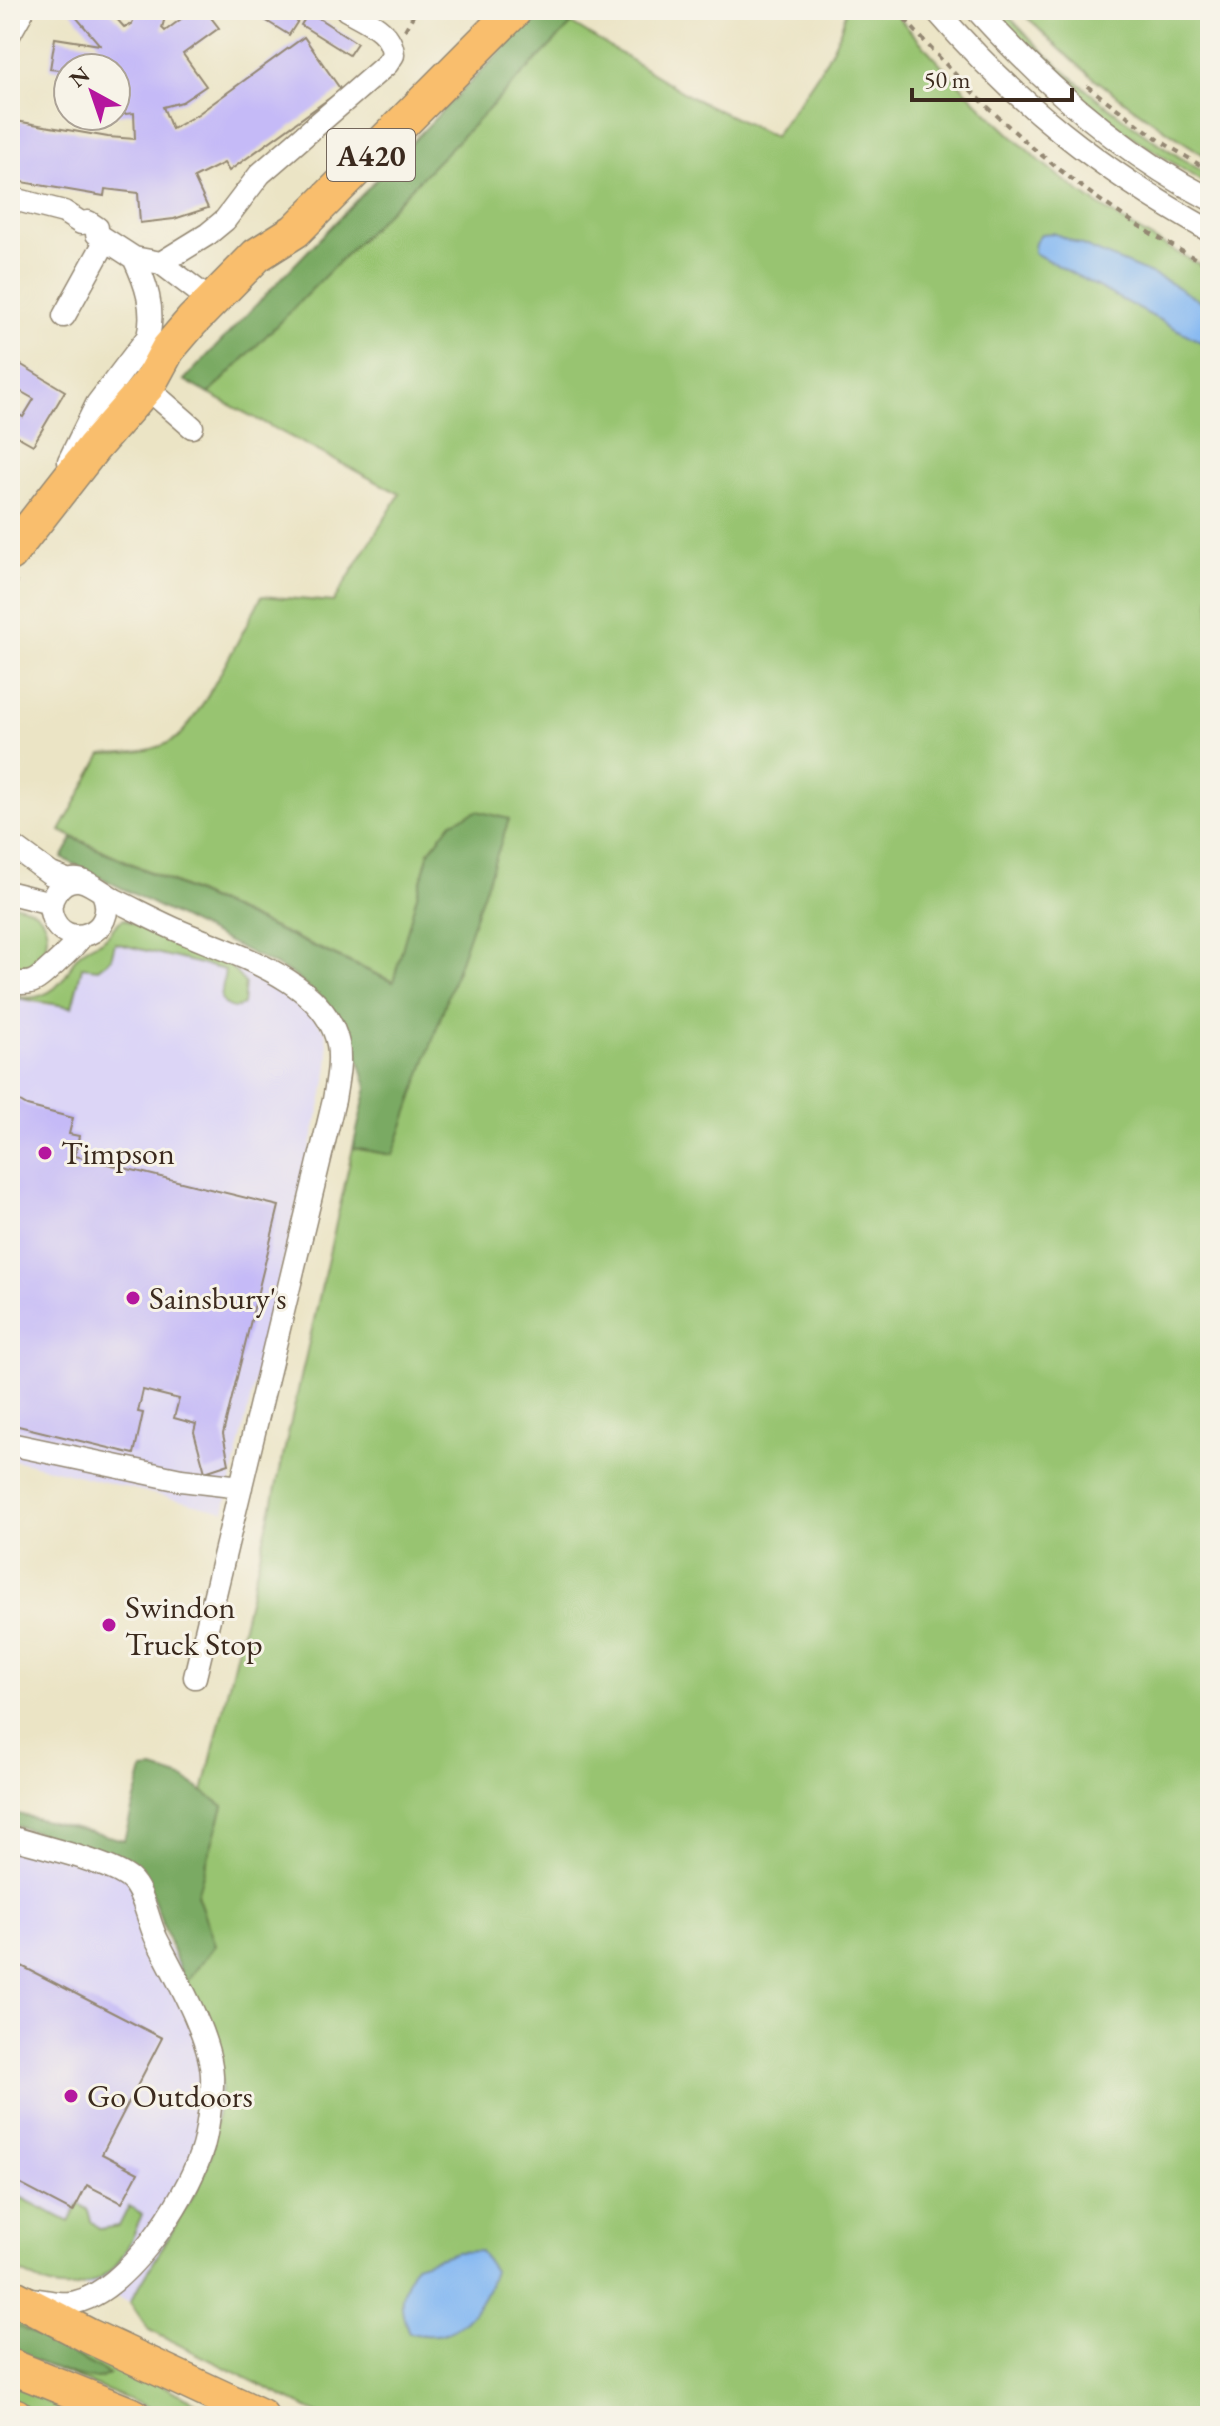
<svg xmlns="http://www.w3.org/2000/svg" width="1220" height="2426" font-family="'EB Garamond',serif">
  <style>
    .built { fill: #dcd5f6 }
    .green { fill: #98c471; stroke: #6a7748; stroke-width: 2 }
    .forest { fill: #7aaa63; stroke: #5a6a40; stroke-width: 2 }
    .water { fill: #84b8f2; stroke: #607188; stroke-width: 2 }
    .building { fill: #c5baf7 }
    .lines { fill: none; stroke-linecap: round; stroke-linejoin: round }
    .minor-casing { stroke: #938772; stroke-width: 25 }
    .highway-casing { stroke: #938772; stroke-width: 37 }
    .path { stroke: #938772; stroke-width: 4; stroke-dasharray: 6 6; stroke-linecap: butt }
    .minor { stroke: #fff; stroke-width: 22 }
    .highway { stroke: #f9be6d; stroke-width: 34 }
    .poi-dot { fill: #b5179e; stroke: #f7f3e8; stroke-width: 3 }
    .labels { text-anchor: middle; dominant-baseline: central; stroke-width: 6; stroke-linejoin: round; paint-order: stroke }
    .shield { fill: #f7f3e8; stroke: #73665b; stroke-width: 2 }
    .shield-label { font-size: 30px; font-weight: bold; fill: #3b2a1e }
    .poi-label { font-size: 32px; fill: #3b2a1e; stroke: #f7f3e8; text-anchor: start }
  </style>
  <rect width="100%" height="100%" fill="#f7f3e8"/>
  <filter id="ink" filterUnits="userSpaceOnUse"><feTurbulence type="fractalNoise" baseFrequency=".0125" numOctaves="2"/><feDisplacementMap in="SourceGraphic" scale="16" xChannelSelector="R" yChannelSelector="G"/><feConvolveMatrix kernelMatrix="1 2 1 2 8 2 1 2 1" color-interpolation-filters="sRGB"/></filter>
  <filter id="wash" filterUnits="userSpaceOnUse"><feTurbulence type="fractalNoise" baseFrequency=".006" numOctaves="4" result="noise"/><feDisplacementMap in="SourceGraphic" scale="32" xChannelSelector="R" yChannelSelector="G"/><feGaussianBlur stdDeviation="1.8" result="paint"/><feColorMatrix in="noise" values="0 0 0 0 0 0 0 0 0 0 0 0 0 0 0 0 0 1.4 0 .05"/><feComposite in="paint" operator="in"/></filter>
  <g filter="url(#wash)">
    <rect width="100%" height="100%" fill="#ebe4c5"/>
    <!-- built -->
    <path class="built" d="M115,943L226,970L229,965L273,982L297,997L325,1031L329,1055L326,1082L224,1511L10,1459V997L41,1004L72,1007L82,966Z
      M10,1827L119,1858L146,1879L161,1932L221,2058V2087L211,2155L200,2184L130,2302L66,2281L10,2244Z"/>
    <!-- green -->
    <path class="green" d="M846,10H892C933,57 976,104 1023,146C1077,196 1144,236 1210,270V2416H323L149,2330L130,2302L200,2184L211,2155L221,2087V2058L185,1984L215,1945L197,1895L223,1806L203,1792L272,1505L353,1148L392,1155L509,819L477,812L452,823L429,851L394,982L60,831L102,754C127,753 153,753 175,739C197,725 246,624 262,596L333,602L400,494L209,394L572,24L693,98L774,137C799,99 838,55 846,10Z
      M989,10H1003C1063,77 1133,130 1210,176V187L1116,126L1050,72Z
      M1021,10H1210V159C1143,116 1075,70 1021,10Z
      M10,903C17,905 28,907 34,911C61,928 42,978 10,971Z
      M124,919L176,944L220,960L229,965L245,983L243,1005C234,1011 225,1007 221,998L225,970L115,943L111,959L98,969L82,967L72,1007L10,997V995C32,1002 53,996 66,975C71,968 72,961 79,954C86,946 98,944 106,937C113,930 115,923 124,919Z
      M10,2192L69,2222L79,2204L88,2210L91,2221L100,2229L119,2226L129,2206L142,2214C130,2246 117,2278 81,2286C71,2289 60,2289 50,2286C36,2281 23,2273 10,2267Z
      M10,2306L221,2416H170L56,2370L97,2379L108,2374L10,2322Z
      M10,2383L93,2416H47L10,2401Z"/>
    <!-- forest -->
    <path class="forest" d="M540,19L572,24L209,394L184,380L446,107L520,32L531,23Z
      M477,811L509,819L393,1155L353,1148L367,1087L349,1026L334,1010L292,974L62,858L73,838L393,982L429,852L452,822Z
      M154,1769L185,1779L223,1806L197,1895L215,1945L185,1984L146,1879L114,1856L10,1824V1812L124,1840L143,1770Z
      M10,2322L109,2374C105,2376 101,2379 97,2379C79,2381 28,2358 10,2351Z"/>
    <!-- water -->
    <path class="water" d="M1053,233L1163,279L1210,307V347L1034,253C1034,244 1035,240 1041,234Z
      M480,2251L494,2271C486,2298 466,2333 435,2335C427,2336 417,2334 409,2333C397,2304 400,2292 415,2265L456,2252Z"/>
    <g id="blocks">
      <!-- building -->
      <path class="building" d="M70,10H109L124,27L132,24L136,10H167L162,28L165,31L193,10H205L219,28L183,54L206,86L182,102L163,107L172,129L198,114L304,37L341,90L229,171L224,163L194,178L208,208L174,219L140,223L138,193L105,189L104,196L10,180V120L108,137L135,139L134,113L116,115V68H68V71L50,69L55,38L100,45Z
        M249,10H305L289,35Z
        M309,12L357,43L349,55L301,25Z
        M10,358L65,391L33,445L10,432V409L23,417L34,399L18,390L10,404Z
        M10,1096L27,1106L73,1118L69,1134L79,1136L75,1156L279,1206L223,1434L229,1464L205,1472L194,1432L196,1424L174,1418L179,1399L143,1390L138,1412L143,1413L134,1454L10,1424Z
        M10,1960L162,2038L102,2154L138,2173L122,2203L87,2185L73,2212L10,2179Z"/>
    </g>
  </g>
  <g filter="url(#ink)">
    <use href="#blocks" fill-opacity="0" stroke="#938772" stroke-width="2"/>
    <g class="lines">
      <defs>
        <path id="minor" d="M936,10C1018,105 1101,170 1210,231
          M977,10C1044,84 1121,153 1210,199
          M10,33L23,10
          M10,198L64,212L81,223L88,222L97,228V234L134,258L161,263L211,301
          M161,263L208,234L225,220L260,174L387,64L393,55C392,30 366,21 347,10
          M64,316L106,240
          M146,387L192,427
          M69,461L97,404L148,337C155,309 146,283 134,258
          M10,844L51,874L69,881
          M10,893L51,903
          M103,893C120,934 64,953 52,916C49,907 51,899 56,892C75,865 97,890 115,900C136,910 156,921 177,930C229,953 325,979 338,1044C341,1063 337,1081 334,1100L195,1677
          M10,982C36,986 37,979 55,964C65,955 74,947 82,936
          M10,1444L181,1480L241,1487
          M10,1837C38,1846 110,1862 130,1879C144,1891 148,1922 157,1940C175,1975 210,2036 212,2075C213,2092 207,2137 201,2153C185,2201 127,2290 76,2302C63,2306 46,2301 33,2299"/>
        <path id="highway" d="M10,554L93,448L149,384L168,349L192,321L257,255L295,231L515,10
          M10,2295L89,2336L261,2416
          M10,2366L134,2416
          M10,2414L16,2416"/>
      </defs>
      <!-- minor casing -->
      <use href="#minor" class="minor-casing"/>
      <!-- highway casing -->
      <use href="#highway" class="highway-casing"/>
      <!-- path -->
      <path class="path" d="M897,10C990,118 1082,201 1210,266
        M405,30L414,14V10
        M1087,86L1162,142L1210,171
        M10,594L17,581"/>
      <!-- minor -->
      <use href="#minor" class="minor"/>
      <!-- highway -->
      <use href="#highway" class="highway"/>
    </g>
  </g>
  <!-- markers -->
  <g class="poi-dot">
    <circle cx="45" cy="1153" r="8"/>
    <circle cx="133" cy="1298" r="8"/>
    <circle cx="109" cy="1625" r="8"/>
    <circle cx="71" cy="2096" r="8"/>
  </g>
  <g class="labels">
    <!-- shield labels -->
    <rect class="shield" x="327" y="129" width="88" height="52" rx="6"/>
    <g class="shield-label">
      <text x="371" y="155">A420</text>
    </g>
    <!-- poi labels -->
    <g class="poi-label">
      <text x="61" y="1153">Timpson</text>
      <text x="149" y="1298">Sainsbury's</text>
      <text x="125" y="1607">Swindon<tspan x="125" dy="37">Truck Stop</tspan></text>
      <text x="87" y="2096">Go Outdoors</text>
    </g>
  </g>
  <!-- margin -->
  <rect width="1220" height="2426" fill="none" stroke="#f7f3e8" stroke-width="40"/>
  <!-- north arrow -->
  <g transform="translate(92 92) rotate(320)"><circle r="38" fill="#f7f3e8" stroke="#aca397" stroke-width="2"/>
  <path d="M0-6L14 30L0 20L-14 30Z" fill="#b5179e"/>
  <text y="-12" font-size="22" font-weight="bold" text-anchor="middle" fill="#3b2a1e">N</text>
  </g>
  <!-- scale -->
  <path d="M912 88v12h160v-12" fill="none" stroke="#3b2a1e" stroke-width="4"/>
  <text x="924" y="88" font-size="24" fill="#3b2a1e" stroke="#f7f3e8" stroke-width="6" paint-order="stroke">50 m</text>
</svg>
